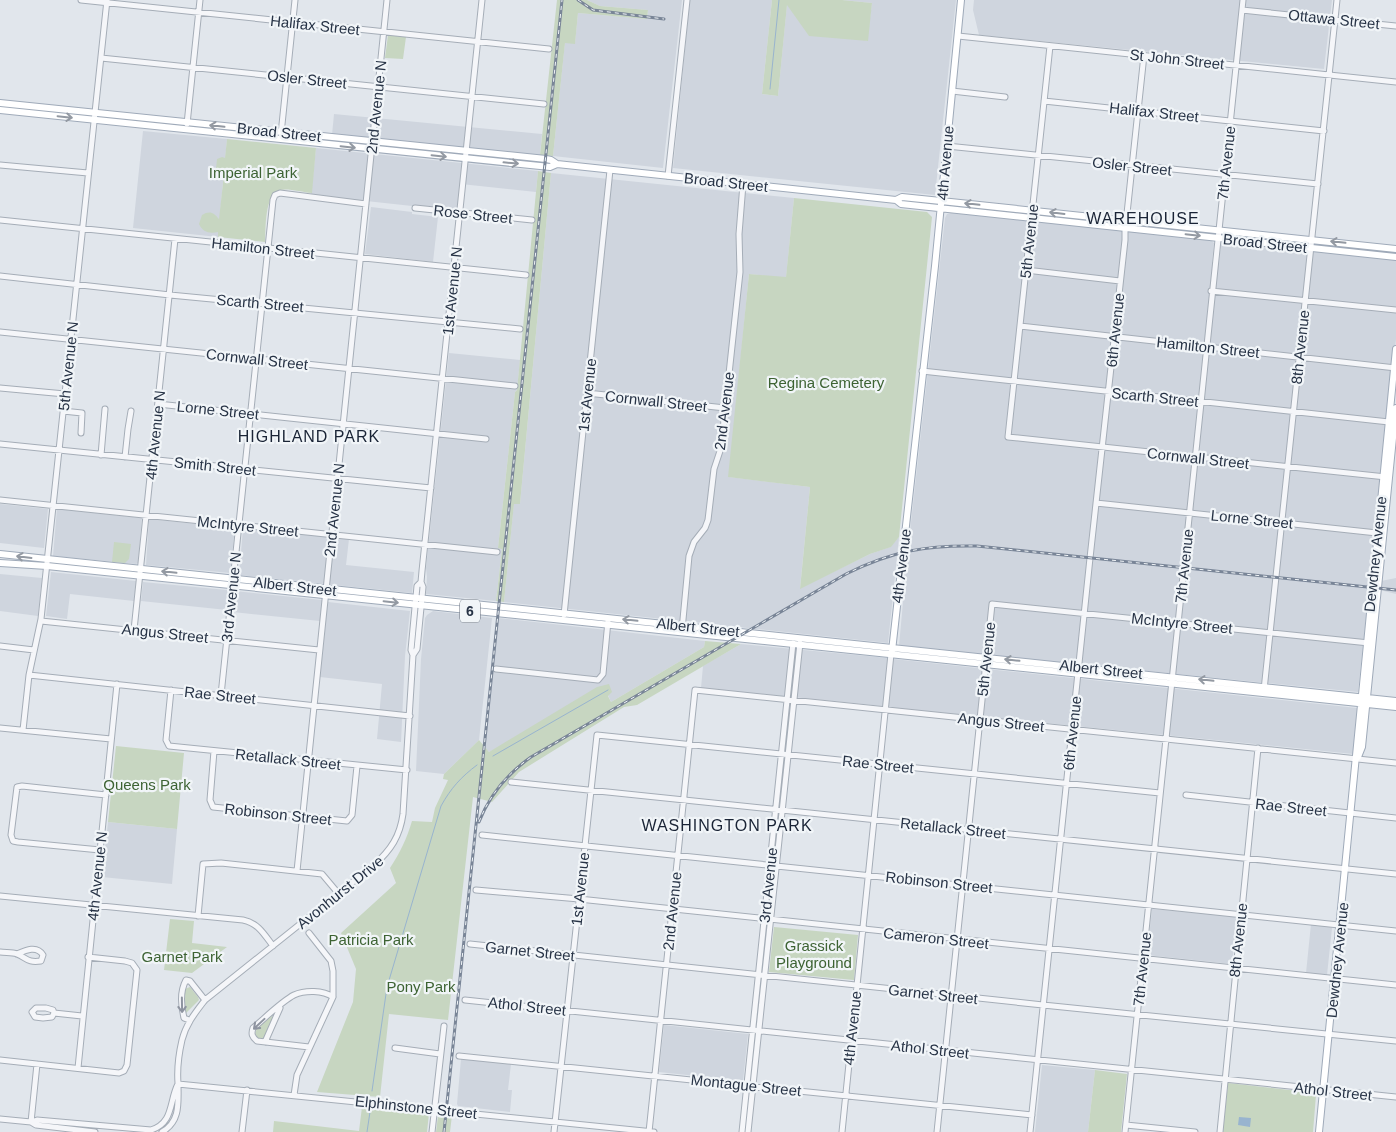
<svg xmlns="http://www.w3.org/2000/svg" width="1396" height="1132" font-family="Arial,sans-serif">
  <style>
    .built { fill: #cfd5de }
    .green { fill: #c7d6c1 }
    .water { fill: #98b4cf }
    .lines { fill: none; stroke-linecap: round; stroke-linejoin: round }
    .stream { stroke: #98b4cf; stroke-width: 1 }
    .minor-casing { stroke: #a5adb7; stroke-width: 7 }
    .major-casing { stroke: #9faab9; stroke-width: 8 }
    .minor { stroke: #f5f6f9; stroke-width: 5 }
    .major { stroke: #fff; stroke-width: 6 }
    .rail-casing { stroke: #798597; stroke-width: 3 }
    .rail { stroke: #f1f5f8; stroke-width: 1; stroke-dasharray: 4; stroke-linecap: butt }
    .oneway { stroke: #9399a2 }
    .oneway2 { stroke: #8e94a0 }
    .labels { text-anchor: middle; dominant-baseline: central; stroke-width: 4.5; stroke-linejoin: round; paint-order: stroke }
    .shield { fill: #f1f5f8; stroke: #646d7b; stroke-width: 1 }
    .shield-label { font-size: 14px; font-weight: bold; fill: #273346 }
    .street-label { font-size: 15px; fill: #273346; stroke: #f1f5f8 }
    .park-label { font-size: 15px; fill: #3d6333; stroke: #f1f5f8 }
    .neighbourhood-label { font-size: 16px; letter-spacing: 1px; fill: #1a2436; stroke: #f1f5f8 }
  </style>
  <rect width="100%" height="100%" fill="#e1e6ec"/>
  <!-- built -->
  <path class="built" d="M587,0H682L663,168L553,156L565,42L575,43L578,13L647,19L648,10L600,6Z
    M690,0H772L762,94L778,96L787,4L867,41L872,3L842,0H956L935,195L673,168Z
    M974,0H1332L1324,69L979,35L973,10Z
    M334,114L542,134L540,155L332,135Z
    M143,131L227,139L218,237L133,228Z
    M316,148L538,171L536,192L461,184L458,211L311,195Z
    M551,173L794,198L786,278L749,274L729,477L810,487L800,588L870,554L890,547L899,537L888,643L504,602L514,503L520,504Z
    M371,207L412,212V214L438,217L433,262L365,254Z
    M951,213L1211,240L1214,243L1212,262L1219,263L1221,243L1224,241L1396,259V339L1358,692L899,646L907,558L945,218L947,214Z
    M449,353L520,360L517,390L515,392L498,548H502L496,601L426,594L427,577L426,568Z
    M0,504L48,509L44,548L0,543Z
    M57,509L142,518L138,563L136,564L53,556Z
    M149,519L235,528L230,573L146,565Z
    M243,529L349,539L346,565L414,572L412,593L239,575Z
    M51,572L136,581L134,601L70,594L67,619L46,616Z
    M0,574L42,578L38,616L0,611Z
    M1396,578V594L1380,590L1381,581Z
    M143,582L227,590L229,593L227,610L141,601Z
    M235,591L322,600L320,621L233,612Z
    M328,602L410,611L405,656L401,742L377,739L382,684L320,677Z
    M433,611L492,618L479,740L444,774L416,771L421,659L425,618L427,615Z
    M498,618L705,641L704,647L611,702L608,695L489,752L485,748Z
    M741,644L888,658L883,706L701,688L703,666Z
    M893,659L1357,708L1353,754L888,707Z
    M108,822L177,829L172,884L102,877Z
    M1152,909L1235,916L1237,918L1232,964L1147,955Z
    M1311,924L1331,926L1332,928L1327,975L1306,973Z
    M664,1025L748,1034L743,1081L659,1072Z
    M461,1059L511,1064L508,1090H512L510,1112L458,1106L457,1104Z
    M1042,1065L1095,1070L1088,1132H1035Z"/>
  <!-- green -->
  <path class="green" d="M557,0H587L600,6L648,10L647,19L578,13L575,44L565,43L553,156L540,155Z
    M772,0H842L872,3L868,41L809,36L787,5L778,96L762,94Z
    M388,35L406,37L403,59L385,58Z
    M227,139L316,148L312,193C302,192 288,188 280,190C264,195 266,228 265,242L218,237V232C209,234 203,232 199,224L202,215C210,210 214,213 219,219L224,174L216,169L217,159L222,157L225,158Z
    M538,171L551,173L520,504H514L504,602L496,601L502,549L498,548L515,392L517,390Z
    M794,198L927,212L932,217L899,537L891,547L870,554L800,589L810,487L728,477L749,274L786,277Z
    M114,542L131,544L129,559L125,563L112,562Z
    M705,641L741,644L637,705L624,707L519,772L492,802L473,797L448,1020L389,1014L380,1097L317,1092L353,1002L356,969L341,933L396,883L390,868C400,853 407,838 412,821L432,822L435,808L448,780L443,779L444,774L479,740L489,752L597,687L609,684L612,692L608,696L611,702L704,647Z
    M116,746L184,753L177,829L108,822Z
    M170,919L194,921L192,943L227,947L192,973L164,970Z
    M774,927L858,935L854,980L769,972Z
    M190,987L198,997L199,1000L186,1013L183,1010L185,989Z
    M272,1016L274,1017L265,1037L262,1039L258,1038L255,1034L257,1028Z
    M1095,1070L1127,1074L1121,1132H1088Z
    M1228,1083L1315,1093L1316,1095L1313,1132H1223Z
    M362,1107L429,1113L427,1132H273L274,1121L359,1131Z
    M440,1114L452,1115L450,1132H436L438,1116Z"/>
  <!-- water -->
  <path class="water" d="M1239,1117L1251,1118L1250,1127L1238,1125Z"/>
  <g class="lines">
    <!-- stream -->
    <path class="stream" d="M770,89L779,0
      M493,756L608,690
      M372,1091L387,987L441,806C451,788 461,777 477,765
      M367,1132L370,1112"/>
    <defs>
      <path id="minor" d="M81,0L549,49
        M1242,10L1396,26
        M958,36L1396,82
        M1050,46L1008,437L1386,477
        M101,58L544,104
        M952,91L1005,97
        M1044,101L1324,131
        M187,124L200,0
        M281,134L295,0
        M947,146L1318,184
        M0,165L88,173
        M668,176L687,0
        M415,208L532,220
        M0,220L526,275
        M1125,232L1144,55
        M1026,270L1120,281
        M0,276L170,295L520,329
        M1211,291L1396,310
        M1020,326L1396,368
        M0,332L515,386
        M922,371L1389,422
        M0,388L65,394
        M587,393L725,408
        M158,404L486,439
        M63,411L82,413L81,433
        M0,444L431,488
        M101,455L105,409
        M125,457L128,429L131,411
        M0,500L497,552
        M1096,503L1377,533
        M564,615L610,170
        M41,621L319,650
        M134,630L175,239
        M682,630L689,556L694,542L705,528L708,520L714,469L721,448L740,272L739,234L743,184
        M0,646L34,650
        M413,655L417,649L423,587L421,582L422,571L482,0
        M496,669L598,680L603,674L608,621
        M29,675L410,716
        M171,690L166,740L169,746L407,770
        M1264,690L1337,0
        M221,695L273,200L275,195L280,193L366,204
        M0,728L111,739
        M23,730L29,675L41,619L107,0
        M214,751L210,800L213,807L347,821L352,815L357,766
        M511,782L1396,874
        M1186,795L1396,818
        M482,835L1396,931
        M100,850L18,842L13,841L11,835L17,787L22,786L106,795
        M297,871L387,0
        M476,890L579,899L1396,985
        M0,896L243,920C258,923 264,934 273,946
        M198,916L203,864L221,863L322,874L338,893
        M470,944L1043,1005L1396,1041
        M0,952C5,953 12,952 17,954C27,958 27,963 41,961L43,955C37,945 26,950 17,954
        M465,1000L1396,1097
        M54,1013L52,1017L43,1018L35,1017L32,1012L36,1008H46L53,1010L54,1013L82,1016
        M189,1020L184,1018C181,1006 180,991 186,980L190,981L205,1000
        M265,1042L280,1008
        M309,1047L257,1041C252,1037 251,1034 253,1028C264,1019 282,1001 294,995C305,990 323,990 333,997
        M395,1048L440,1054
        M459,1056L1032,1115
        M0,1060L119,1073L124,1071L127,1065L137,970L132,963L125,961L88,957
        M78,1068L117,684
        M178,1084L654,1132
        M294,1095L297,1075L333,997V971L331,961L309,933
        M0,1119L31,1122L37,1120L151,1130C174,1123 169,1101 178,1084
        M31,1122L36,1125L95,1132
        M31,1122L37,1064
        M1126,1125L1195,1132
        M162,1132C181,1121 178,1102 178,1083C177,1070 179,1053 182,1040C186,1024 195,1013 205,1000L374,865C391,850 400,836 403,814L413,655L411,650L417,586L421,582
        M242,1132L247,1090
        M432,1132L444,1026
        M554,1132L597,735L1160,793
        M649,1132L695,690L1396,763
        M742,1132L793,643
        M748,1132L800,643
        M842,1132L891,654
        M937,1132L992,604L1369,643
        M1030,1132L1090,558L1125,240V231
        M1125,1132L1243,0
        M1220,1132L1258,748"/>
      <path id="major" d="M0,103L546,159L551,160L557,164L896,200L902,197L941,201L1396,249
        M0,110L550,167L557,164
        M896,200L901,204L1396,257
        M0,554L1396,701
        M0,563L47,566L1396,707
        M892,651L935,266L961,0
        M1358,757L1362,747L1396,408
        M1319,1132L1396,349"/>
    </defs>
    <!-- minor casing -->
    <use href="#minor" class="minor-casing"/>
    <!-- major casing -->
    <use href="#major" class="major-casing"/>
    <!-- minor -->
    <use href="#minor" class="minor"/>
    <!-- major -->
    <use href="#major" class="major"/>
    <defs>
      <path id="rail" d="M578,0L593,10L664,19
        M479,822C490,794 507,774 531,757L846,574C892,551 926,545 977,546L1396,590
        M444,1132L562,0"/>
    </defs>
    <!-- rail casing -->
    <use href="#rail" class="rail-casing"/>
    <!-- rail -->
    <use href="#rail" class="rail"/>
  </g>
  <!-- one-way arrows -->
  <defs><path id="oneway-shaft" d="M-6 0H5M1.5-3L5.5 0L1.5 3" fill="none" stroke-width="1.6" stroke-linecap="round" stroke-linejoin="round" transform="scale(1.25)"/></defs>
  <g class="oneway">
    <use href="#oneway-shaft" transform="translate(65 117) rotate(6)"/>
    <use href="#oneway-shaft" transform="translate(217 126) rotate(-174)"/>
    <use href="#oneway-shaft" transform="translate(348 147) rotate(6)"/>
    <use href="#oneway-shaft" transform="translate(439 156) rotate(6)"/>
    <use href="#oneway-shaft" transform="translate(511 163) rotate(5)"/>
    <use href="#oneway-shaft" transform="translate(972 204) rotate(-174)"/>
    <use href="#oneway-shaft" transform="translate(1057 213) rotate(-173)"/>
    <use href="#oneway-shaft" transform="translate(1193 235) rotate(6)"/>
    <use href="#oneway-shaft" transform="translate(1338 242) rotate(-174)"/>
    <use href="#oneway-shaft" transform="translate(24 557) rotate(-173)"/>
    <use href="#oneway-shaft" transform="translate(169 572) rotate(-174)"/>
    <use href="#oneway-shaft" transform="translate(391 602) rotate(6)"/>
    <use href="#oneway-shaft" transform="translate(630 620) rotate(-174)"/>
    <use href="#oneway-shaft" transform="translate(1012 660) rotate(-174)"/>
    <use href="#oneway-shaft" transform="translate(1206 680) rotate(-174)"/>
  </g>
  <g class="oneway2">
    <use href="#oneway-shaft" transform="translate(182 1005) rotate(89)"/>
    <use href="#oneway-shaft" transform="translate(259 1024) rotate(137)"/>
  </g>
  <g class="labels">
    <!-- shield labels -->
    <rect class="shield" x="460" y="599.5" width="20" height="23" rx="4"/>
    <g class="shield-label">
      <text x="470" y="611">6</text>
    </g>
    <!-- street labels -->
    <g class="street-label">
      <text transform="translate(1334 19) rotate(6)">Ottawa Street</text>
      <text transform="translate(315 25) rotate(6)">Halifax Street</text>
      <text transform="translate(1177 59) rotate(6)">St John Street</text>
      <text transform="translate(307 79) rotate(6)">Osler Street</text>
      <text transform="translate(376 107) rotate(-84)">2nd Avenue N</text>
      <text transform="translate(1154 112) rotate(6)">Halifax Street</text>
      <text transform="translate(279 132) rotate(6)">Broad Street</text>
      <text transform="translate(945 163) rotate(-85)">4th Avenue</text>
      <text transform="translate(1226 163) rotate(-84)">7th Avenue</text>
      <text transform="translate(1132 166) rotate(6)">Osler Street</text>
      <text transform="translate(726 182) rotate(6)">Broad Street</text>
      <text transform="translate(473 214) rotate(6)">Rose Street</text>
      <text transform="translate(1029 241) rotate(-84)">5th Avenue</text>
      <text transform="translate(1265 243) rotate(6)">Broad Street</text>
      <text transform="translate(263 248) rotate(6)">Hamilton Street</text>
      <text transform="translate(452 291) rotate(-84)">1st Avenue N</text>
      <text transform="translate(260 303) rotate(5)">Scarth Street</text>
      <text transform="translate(1115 330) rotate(-84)">6th Avenue</text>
      <text transform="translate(1208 347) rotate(6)">Hamilton Street</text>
      <text transform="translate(1300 347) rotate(-84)">8th Avenue</text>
      <text transform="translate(257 359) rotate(6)">Cornwall Street</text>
      <text transform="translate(68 366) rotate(-84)">5th Avenue N</text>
      <text transform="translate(587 395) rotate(-84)">1st Avenue</text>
      <text transform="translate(1155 397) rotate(6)">Scarth Street</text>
      <text transform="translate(656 401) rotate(6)">Cornwall Street</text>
      <text transform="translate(218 410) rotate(6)">Lorne Street</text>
      <text transform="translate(724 411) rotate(-83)">2nd Avenue</text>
      <text transform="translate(155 435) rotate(-84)">4th Avenue N</text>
      <text transform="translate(1198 458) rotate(6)">Cornwall Street</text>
      <text transform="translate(215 466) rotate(6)">Smith Street</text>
      <text transform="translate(334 510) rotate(-84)">2nd Avenue N</text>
      <text transform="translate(1252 519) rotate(6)">Lorne Street</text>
      <text transform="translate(248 526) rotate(6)">McIntyre Street</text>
      <text transform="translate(1375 554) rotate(-84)">Dewdney Avenue</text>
      <text transform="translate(901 566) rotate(-83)">4th Avenue</text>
      <text transform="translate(1184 566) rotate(-84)">7th Avenue</text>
      <text transform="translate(295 586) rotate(6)">Albert Street</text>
      <text transform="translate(231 597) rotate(-84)">3rd Avenue N</text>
      <text transform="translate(1182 623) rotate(6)">McIntyre Street</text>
      <text transform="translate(698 627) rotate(6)">Albert Street</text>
      <text transform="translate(165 633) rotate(6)">Angus Street</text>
      <text transform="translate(986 659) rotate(-84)">5th Avenue</text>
      <text transform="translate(1101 669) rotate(6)">Albert Street</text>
      <text transform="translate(220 695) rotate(6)">Rae Street</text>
      <text transform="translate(1001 722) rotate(6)">Angus Street</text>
      <text transform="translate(1072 733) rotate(-84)">6th Avenue</text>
      <text transform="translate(288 759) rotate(6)">Retallack Street</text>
      <text transform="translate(878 764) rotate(6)">Rae Street</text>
      <text transform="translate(1291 807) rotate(6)">Rae Street</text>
      <text transform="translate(278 814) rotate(6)">Robinson Street</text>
      <text transform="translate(953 828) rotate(6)">Retallack Street</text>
      <text transform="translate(97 876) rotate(-84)">4th Avenue N</text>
      <text transform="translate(939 882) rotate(6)">Robinson Street</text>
      <text transform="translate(768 885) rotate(-84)">3rd Avenue</text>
      <text transform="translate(580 889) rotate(-84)">1st Avenue</text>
      <text transform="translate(340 892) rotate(-39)">Avonhurst Drive</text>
      <text transform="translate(672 911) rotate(-84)">2nd Avenue</text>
      <text transform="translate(936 938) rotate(6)">Cameron Street</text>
      <text transform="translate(1238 940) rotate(-84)">8th Avenue</text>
      <text transform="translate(530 951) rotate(6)">Garnet Street</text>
      <text transform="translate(1337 960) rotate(-84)">Dewdney Avenue</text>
      <text transform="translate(1142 969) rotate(-84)">7th Avenue</text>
      <text transform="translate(933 994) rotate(6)">Garnet Street</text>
      <text transform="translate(527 1006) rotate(6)">Athol Street</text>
      <text transform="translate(852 1028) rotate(-84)">4th Avenue</text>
      <text transform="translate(930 1049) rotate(6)">Athol Street</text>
      <text transform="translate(746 1085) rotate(6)">Montague Street</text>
      <text transform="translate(1333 1091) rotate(6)">Athol Street</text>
      <text transform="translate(416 1107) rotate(6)">Elphinstone Street</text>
    </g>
    <!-- park labels -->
    <g class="park-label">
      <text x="253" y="172">Imperial Park</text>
      <text x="826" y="382">Regina Cemetery</text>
      <text x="147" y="784">Queens Park</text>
      <text x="371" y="939">Patricia Park</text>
      <text x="814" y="945">Grassick<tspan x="814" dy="17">Playground</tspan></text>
      <text x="182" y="956">Garnet Park</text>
      <text x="421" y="986">Pony Park</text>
    </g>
    <!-- neighbourhood labels -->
    <g class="neighbourhood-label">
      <text x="1143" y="218">WAREHOUSE</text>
      <text x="309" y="436">HIGHLAND PARK</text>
      <text x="727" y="825">WASHINGTON PARK</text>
    </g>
  </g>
</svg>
